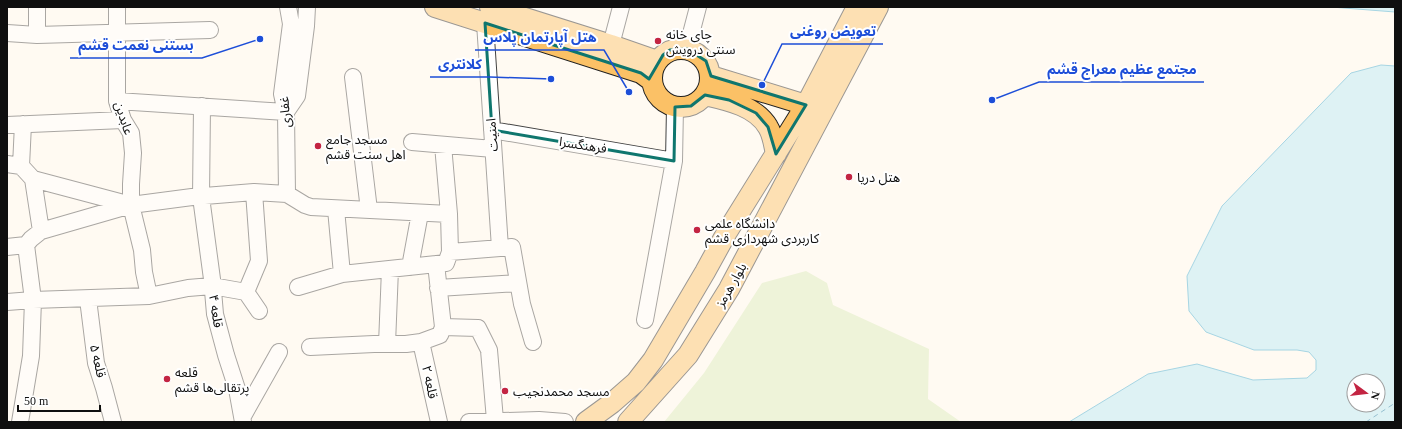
<svg xmlns="http://www.w3.org/2000/svg" width="1402" height="429" font-family="'Times New Roman','Noto Sans Arabic',serif">
  <style>
    .green { fill: #daebba }
    .water { fill: #b5e8f7; stroke: #3ba9d0; fill-rule: evenodd }
    .lines { fill: none; stroke-linecap: round; stroke-linejoin: round }
    .ferry { stroke: #157aa5; stroke-width: 1; stroke-dasharray: 5 4; stroke-linecap: butt }
    .minor-casing { stroke: #424242; stroke-width: 18 }
    .major-casing { stroke: #202020; stroke-width: 22 }
    .minor { stroke: #fff; stroke-width: 16 }
    .major { stroke: #fbc166; stroke-width: 20 }
    .marked { fill: none; stroke: #0f766e; stroke-width: 3; stroke-linejoin: round }
    .poi-dot { fill: #c32442; stroke: #fff; stroke-width: 1.5 }
    .labels { text-anchor: middle; dominant-baseline: central; stroke-width: 4; stroke-linejoin: round; paint-order: stroke }
    .poi-label { font-size: 13px; fill: #0f0f0f; stroke: #fff; text-anchor: start }
    .street-label { font-size: 13px; fill: #0f0f0f; stroke: #fff }
    .leader { fill: none; stroke: #1d4ed8; stroke-width: 1.5 }
    .callout-dot { fill: #1d4ed8; stroke: #fff; stroke-width: 1.5 }
    .callout-label { font-size: 14px; text-anchor: middle; font-weight: bold; fill: #1d4ed8; stroke: #fff; stroke-width: 4; stroke-linejoin: round; paint-order: stroke }
  </style>
  <rect width="100%" height="100%" fill="#fffaf2"/>
  <!-- green -->
  <path class="green" d="M806,271L827,283L833,305L929,349L928,399L961,422H664L704,373L762,283Z"/>
  <!-- water -->
  <path class="water" d="M1331,7H1395V12Z
    M1381,65L1395,66V422H1069L1148,374L1197,364L1253,380L1307,378L1316,370V360L1309,352L1297,350H1254L1206,332L1189,311L1187,276L1222,206L1351,73ZM1354,381H1378V405H1354Z"/>
  <g class="lines">
    <!-- ferry -->
    <path class="ferry" d="M1366,422L1395,403"/>
    <defs>
      <path id="minor" d="M37,7V35
        M117,7V101L123,120L131,133L133,153L131,184V205
        M485,23L500,248
        M7,33L37,35L210,30
        M611,45L621,7
        M687,49L698,7
        M353,77L369,210
        M117,101L286,112
        M202,106L201,197L212,279L215,314L226,355L237,389L243,422
        M286,112L297,96L306,26L307,7
        M7,125L123,120
        M492,130L674,161
        M412,142L493,149
        M443,145L449,214
        M7,164L21,166L33,179L131,205
        M21,166L23,124
        M33,179L41,231
        M287,194L286,112L282,94L291,24L288,7
        M336,209L342,274
        M7,247L26,245L31,239L41,231L131,205
        M450,252L512,247L522,304L533,342
        M410,267L420,213
        M438,288L518,283
        M246,292L259,261L254,192
        M149,296L144,272L142,250L131,205L192,197L254,192L287,194L305,205L311,207L449,214L450,252L446,263L342,274L298,287
        M88,299L96,363L104,388L113,422
        M7,302L33,300L149,296L188,288L212,286L246,292L259,311
        M645,320L674,161L675,107
        M443,327L478,328L489,350L495,420
        M421,342L439,422
        M387,344L390,269
        M310,347L374,344H406L421,342L440,335L443,327L436,264
        M243,416L279,352
        M20,422L31,356L33,300L26,245
        M469,422L539,420L565,422"/>
      <path id="major" d="M435,7L641,73L652,81
        M490,7L611,45L657,61
        M652 78a29 29 0 1 1 58 0a29 29 0 1 1-58 0Z
        M711,76L806,105L857,7
        M705,95C727,100 756,106 768,127C773,135 774,145 776,154
        M586,422L612,403L636,382L653,360L705,272L727,232L806,105
        M628,422L688,355L729,289L878,7"/>
    </defs>
    <!-- minor casing -->
    <use href="#minor" class="minor-casing"/>
    <!-- major casing -->
    <use href="#major" class="major-casing"/>
    <!-- minor -->
    <use href="#minor" class="minor"/>
    <!-- major -->
    <use href="#major" class="major"/>
  </g>
  <!-- marked area -->
  <path d="M0 0H1402V429H0ZM485,23L641,73L649,79L663,55L670,50L687,49L706,61L711,76L806,105L776,154L768,127L756,113L729,100L705,95L691,106L675,107L674,161L492,130Z" fill="#fffaf2" fill-opacity=".55" fill-rule="evenodd"/>
  <path class="marked" d="M485,23L641,73L649,79L663,55L670,50L687,49L706,61L711,76L806,105L776,154L768,127L756,113L729,100L705,95L691,106L675,107L674,161L492,130Z"/>
  <!-- markers -->
  <g class="poi-dot">
    <circle cx="658" cy="41" r="4"/>
    <circle cx="318" cy="146" r="4"/>
    <circle cx="849" cy="177" r="4"/>
    <circle cx="697" cy="230" r="4"/>
    <circle cx="167" cy="379" r="4"/>
    <circle cx="505" cy="391" r="4"/>
  </g>
  <g class="labels">
    <!-- poi labels -->
    <g class="poi-label">
      <text x="666" y="34">چای خانه<tspan x="666" dy="15">سنتی درویش</tspan></text>
      <text x="326" y="139">مسجد جامع<tspan x="326" dy="15">اهل سنت قشم</tspan></text>
      <text x="857" y="177">هتل دریا</text>
      <text x="705" y="223">دانشگاه علمی<tspan x="705" dy="15">کاربردی شهرداری قشم</tspan></text>
      <text x="175" y="372">قلعه<tspan x="175" dy="15">پرتقالی‌ها قشم</tspan></text>
      <text x="513" y="391">مسجد محمدنجیب</text>
    </g>
    <!-- street labels -->
    <g class="street-label">
      <text transform="translate(285 112) rotate(-95)">غفاری</text>
      <text transform="translate(124 118) rotate(72)">عابدین</text>
      <text transform="translate(492 135) rotate(-94)">امنیت</text>
      <text transform="translate(583 145) rotate(9)">فرهنگسرا</text>
      <text transform="translate(731 285) rotate(-60)">بلوار هرمز</text>
      <text transform="translate(216 311) rotate(81)">قلعه ۴</text>
      <text transform="translate(98 361) rotate(77)">قلعه ۵</text>
      <text transform="translate(430 382) rotate(78)">قلعه ۲</text>
    </g>
  </g>
  <!-- callouts -->
  <path class="leader" d="M762 85L782 44H883M629 92L604 50H475M260 39L202 58H70M551 79L490 77H430M992 100L1039 82H1204"/>
  <g class="callout-dot">
    <circle cx="762" cy="85" r="4"/>
    <circle cx="629" cy="92" r="4"/>
    <circle cx="260" cy="39" r="4"/>
    <circle cx="551" cy="79" r="4"/>
    <circle cx="992" cy="100" r="4"/>
  </g>
  <g class="callout-label">
    <text x="833" y="36">تعویض روغنی</text>
    <text x="540" y="42">هتل آپارتمان پلاس</text>
    <text x="136" y="50">بستنی نعمت قشم</text>
    <text x="460" y="69">کلانتری</text>
    <text x="1122" y="74">مجتمع عظیم معراج قشم</text>
  </g>
  <!-- border -->
  <rect width="1402" height="429" fill="none" stroke="#0f0f0f" stroke-width="16"/>
  <!-- north arrow -->
  <g transform="translate(1366 393) rotate(105)"><circle r="19" fill="#ffffff" stroke="#9f9f9f"/>
  <path d="M0-3L7 15L0 10L-7 15Z" fill="#c32442"/>
  <text y="-6" font-size="11" font-weight="bold" text-anchor="middle" fill="#0f0f0f">N</text>
  </g>
  <!-- scale -->
  <path d="M18 405v6h82v-6" fill="none" stroke="#0f0f0f" stroke-width="2"/>
  <text x="24" y="405" font-size="12" fill="#0f0f0f" stroke="#ffffff" stroke-width="3" paint-order="stroke">50 m</text>
</svg>
